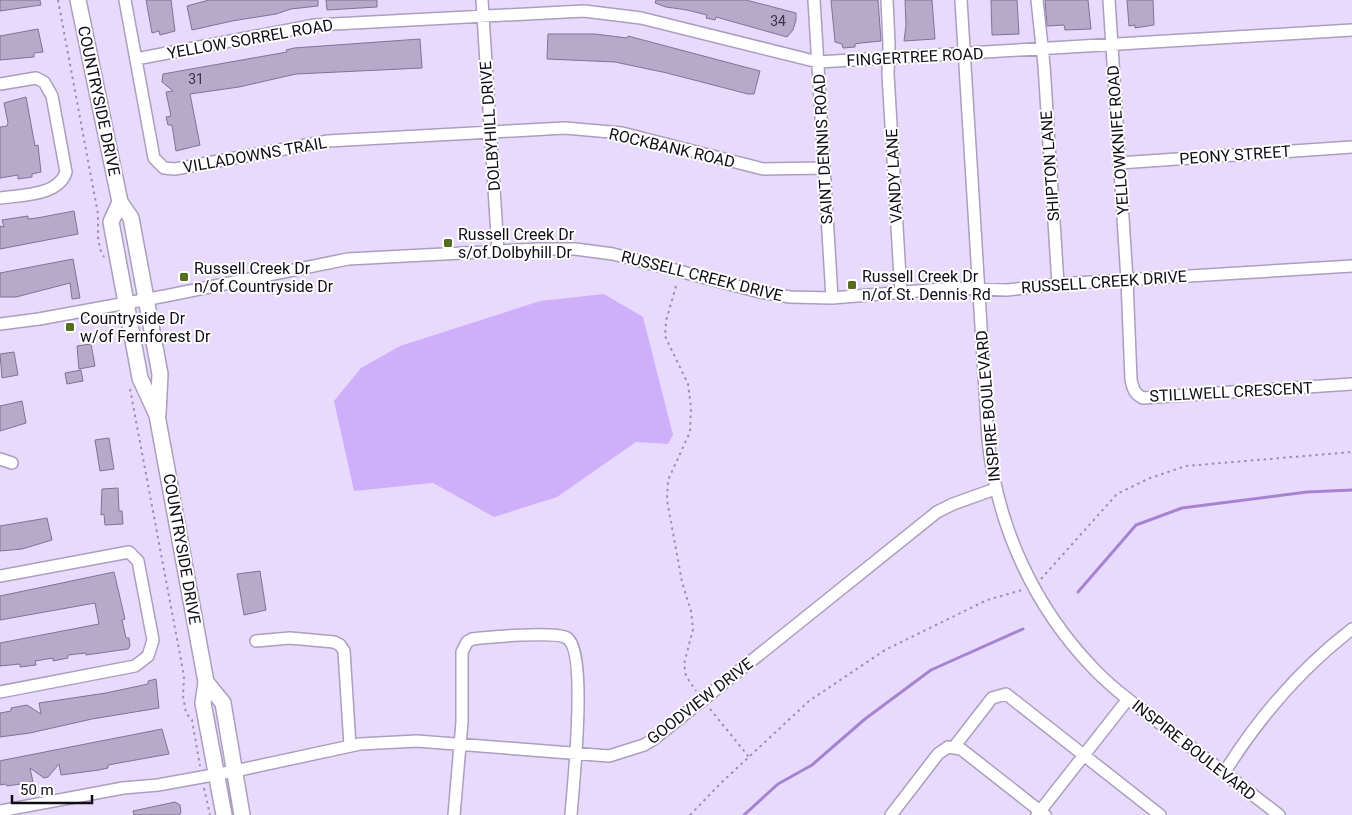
<svg xmlns="http://www.w3.org/2000/svg" width="1352" height="815" font-family="Roboto,sans-serif">
  <style>
    .green { fill: #d0affa }
    .lines { fill: none; stroke-linecap: round; stroke-linejoin: round }
    .stream { stroke: #a683d0; stroke-width: 3 }
    .building { fill: #b6a9c9; stroke: #807392 }
    .minor-casing { stroke: #ab9ebe; stroke-width: 14 }
    .major-casing { stroke: #ab9ebe; stroke-width: 18 }
    .path { stroke: #9a90aa; stroke-width: 2; stroke-dasharray: 2.5 4; stroke-linecap: butt }
    .minor { stroke: #fff; stroke-width: 11 }
    .major { stroke: #fff; stroke-width: 15 }
    .poi-dot { fill: #576d1e; stroke: #fff; stroke-width: 2 }
    .labels { text-anchor: middle; dominant-baseline: central; stroke-width: 4; stroke-linejoin: round; paint-order: stroke }
    .number-label { font-size: 14px; fill: #3a3344 }
    .street-label { font-size: 16px; fill: #110c18; stroke: #fff }
    .poi-label { font-size: 16px; fill: #110c18; stroke: #fff; text-anchor: start }
  </style>
  <rect width="100%" height="100%" fill="#e8dafc"/>
  <!-- green -->
  <path class="green" d="M604,294L643,317L673,435L668,444L636,442L557,497L494,517L433,483L354,491L334,401L361,368L400,346L540,301Z"/>
  <g class="lines">
    <!-- stream -->
    <path class="stream" d="M1078,592L1136,525L1182,508L1307,492L1352,490
      M744,815L778,784L812,765L865,719L931,670L1023,629"/>
  </g>
  <!-- building -->
  <path class="building" d="M0,0H40L41,5L0,11Z
    M146,0H171L175,31L160,35L159,31L152,33Z
    M209,0H318V6L291,9L276,14L232,21L192,30L187,6Z
    M326,0H377V7L327,10Z
    M656,0H746L796,13V20L793,30L787,37L716,17L715,20L706,18L707,15L687,10L666,7L655,3Z
    M831,0H878L881,41L861,43L855,44V47L843,48L842,44L835,42Z
    M905,0H932L935,39L904,41L906,25Z
    M991,0H1017L1019,34L992,35Z
    M1045,0H1088L1091,29L1065,30L1064,25L1047,26Z
    M1127,0H1153L1154,25L1135,28V25L1129,26Z
    M38,29L43,52L34,53V57L0,60V36Z
    M548,34H595L627,38L628,36L760,71L754,94H748L667,73L615,62L547,59Z
    M420,39L422,68L296,74L239,87L190,94L200,145L176,151L172,125H168L166,117L171,116L166,92L173,91L162,82L163,74L287,52L286,50L294,48Z
    M26,97L35,146L38,145L41,172L32,174V177L18,179V175L0,178V127L7,126L8,123L4,103Z
    M74,211L78,234L0,249V226L4,227L2,220L28,216V219L37,218Z
    M73,259L80,298L72,299L70,283L16,297H0V273Z
    M91,344L95,366L79,369L77,346Z
    M14,352L18,375L2,378L0,354Z
    M81,370L83,381L67,384L65,373Z
    M22,401L26,423L0,431V406Z
    M109,438L114,469L100,471L95,440Z
    M118,488L119,511H122L123,524L105,525L104,514L101,515L102,489Z
    M47,518L52,540L22,549L0,551V526Z
    M260,571L266,610L244,615L237,574Z
    M114,572L125,619L122,620L126,638H129L130,646L128,649L86,655V653L68,655V658L53,661V658L35,661L36,665L20,667V664L0,666V643L99,624L95,603L0,620V596Z
    M156,679L159,708L92,719L30,733L0,737V713L11,711V708L27,705L41,714L39,703L106,693L148,684V681Z
    M162,729L169,754L108,765V768L99,770L61,775L59,764L48,777L44,778L30,768L33,782L7,786L6,784L0,785V761L4,760Z
    M175,802L180,805L181,813L179,815H134L133,811Z"/>
  <g class="lines">
    <defs>
      <path id="minor" d="M125,0L154,158L164,168L175,169L328,141L565,128L622,133L763,169L823,168
        M482,0L498,251
        M814,0L832,298
        M887,0L889,44L888,74L901,294
        M961,0L988,440C997,526 1034,607 1094,669C1115,691 1141,709 1165,727C1203,756 1241,786 1279,815
        M1037,0L1044,65L1058,284
        M1109,0L1127,280L1131,380C1133,388 1134,394 1143,398L1352,384
        M136,59L315,25L584,11L641,18L818,62L1352,30
        M0,84L36,78L44,82L52,96L66,172C59,196 20,195 0,198
        M1119,163L1352,147
        M0,324L39,319L165,296L348,259L539,249H575L613,254L760,292L790,297L832,298L954,288L1007,290L1058,284L1352,266
        M0,459L12,463
        M0,576L129,552L138,561L153,640L148,656L135,666L0,692
        M256,641L290,638L334,642L340,645L344,651L350,746
        M954,747L992,698L1006,694L1160,815
        M1224,773C1259,717 1300,669 1352,629
        M0,811L123,788L158,785L235,771L360,744L417,741L609,756L644,745L654,739L937,512L953,504L995,489
        M454,815L462,722V652L467,642L472,639C488,637 556,631 567,638C588,652 573,787 571,815
        M891,815L938,754L948,747L961,749L1045,815
        M1037,815L1128,699"/>
      <path id="major" d="M78,0L120,202L131,218L160,374L158,414
        M120,202L111,222L140,378L157,415L206,682L203,703L224,815
        M206,682L223,703L242,815"/>
    </defs>
    <!-- minor casing -->
    <use href="#minor" class="minor-casing"/>
    <!-- major casing -->
    <use href="#major" class="major-casing"/>
    <!-- path -->
    <path class="path" d="M58,0L98,214V237L100,249L104,257
      M676,286L666,321L665,336L688,384L691,407L690,432L668,480L667,500L682,582L691,611L693,629L684,664L686,676L696,691
      M130,389L184,676L183,696L186,713L192,720L200,766
      M1041,579L1117,494L1150,478L1186,466L1352,452
      M710,709L749,757
      M204,788L210,815
      M690,815L723,781L809,701L885,650L987,600L1022,590"/>
    <!-- minor -->
    <use href="#minor" class="minor"/>
    <!-- major -->
    <use href="#major" class="major"/>
  </g>
  <!-- markers -->
  <g class="poi-dot">
    <rect x="443" y="238" width="10" height="10" rx="2.5"/>
    <rect x="179" y="272" width="10" height="10" rx="2.5"/>
    <rect x="847" y="280" width="10" height="10" rx="2.5"/>
    <rect x="65" y="322" width="10" height="10" rx="2.5"/>
  </g>
  <g class="labels">
    <!-- number labels -->
    <g class="number-label">
      <text x="778" y="21">34</text>
      <text x="196" y="79">31</text>
    </g>
    <!-- street labels -->
    <g class="street-label">
      <text transform="translate(250 39) rotate(-10)">YELLOW SORREL ROAD</text>
      <text transform="translate(915 57) rotate(-3)">FINGERTREE ROAD</text>
      <text transform="translate(99 101) rotate(78)">COUNTRYSIDE DRIVE</text>
      <text transform="translate(490 126) rotate(-94)">DOLBYHILL DRIVE</text>
      <text transform="translate(1118 140) rotate(-94)">YELLOWKNIFE ROAD</text>
      <text transform="translate(672 148) rotate(13)">ROCKBANK ROAD</text>
      <text transform="translate(823 149) rotate(-93)">SAINT DENNIS ROAD</text>
      <text transform="translate(255 155) rotate(-10)">VILLADOWNS TRAIL</text>
      <text transform="translate(1235 155) rotate(-4)">PEONY STREET</text>
      <text transform="translate(1050 166) rotate(-94)">SHIPTON LANE</text>
      <text transform="translate(894 176) rotate(-93)">VANDY LANE</text>
      <text transform="translate(702 276) rotate(14)">RUSSELL CREEK DRIVE</text>
      <text transform="translate(1104 282) rotate(-4)">RUSSELL CREEK DRIVE</text>
      <text transform="translate(1231 392) rotate(-3)">STILLWELL CRESCENT</text>
      <text transform="translate(988 406) rotate(-95)">INSPIRE BOULEVARD</text>
      <text transform="translate(182 549) rotate(80)">COUNTRYSIDE DRIVE</text>
      <text transform="translate(700 701) rotate(-38)">GOODVIEW DRIVE</text>
      <text transform="translate(1194 750) rotate(38)">INSPIRE BOULEVARD</text>
    </g>
    <!-- poi labels -->
    <g class="poi-label">
      <text x="458" y="234">Russell Creek Dr<tspan x="458" dy="18">s/of Dolbyhill Dr</tspan></text>
      <text x="194" y="268">Russell Creek Dr<tspan x="194" dy="18">n/of Countryside Dr</tspan></text>
      <text x="862" y="276">Russell Creek Dr<tspan x="862" dy="18">n/of St. Dennis Rd</tspan></text>
      <text x="80" y="318">Countryside Dr<tspan x="80" dy="18">w/of Fernforest Dr</tspan></text>
    </g>
  </g>
  <!-- scale -->
  <path d="M12 795v8h80v-8" fill="none" stroke="#110c18" stroke-width="2.5"/>
  <text x="20" y="795" font-size="15" fill="#110c18" stroke="#ffffff" stroke-width="4" paint-order="stroke">50 m</text>
</svg>
